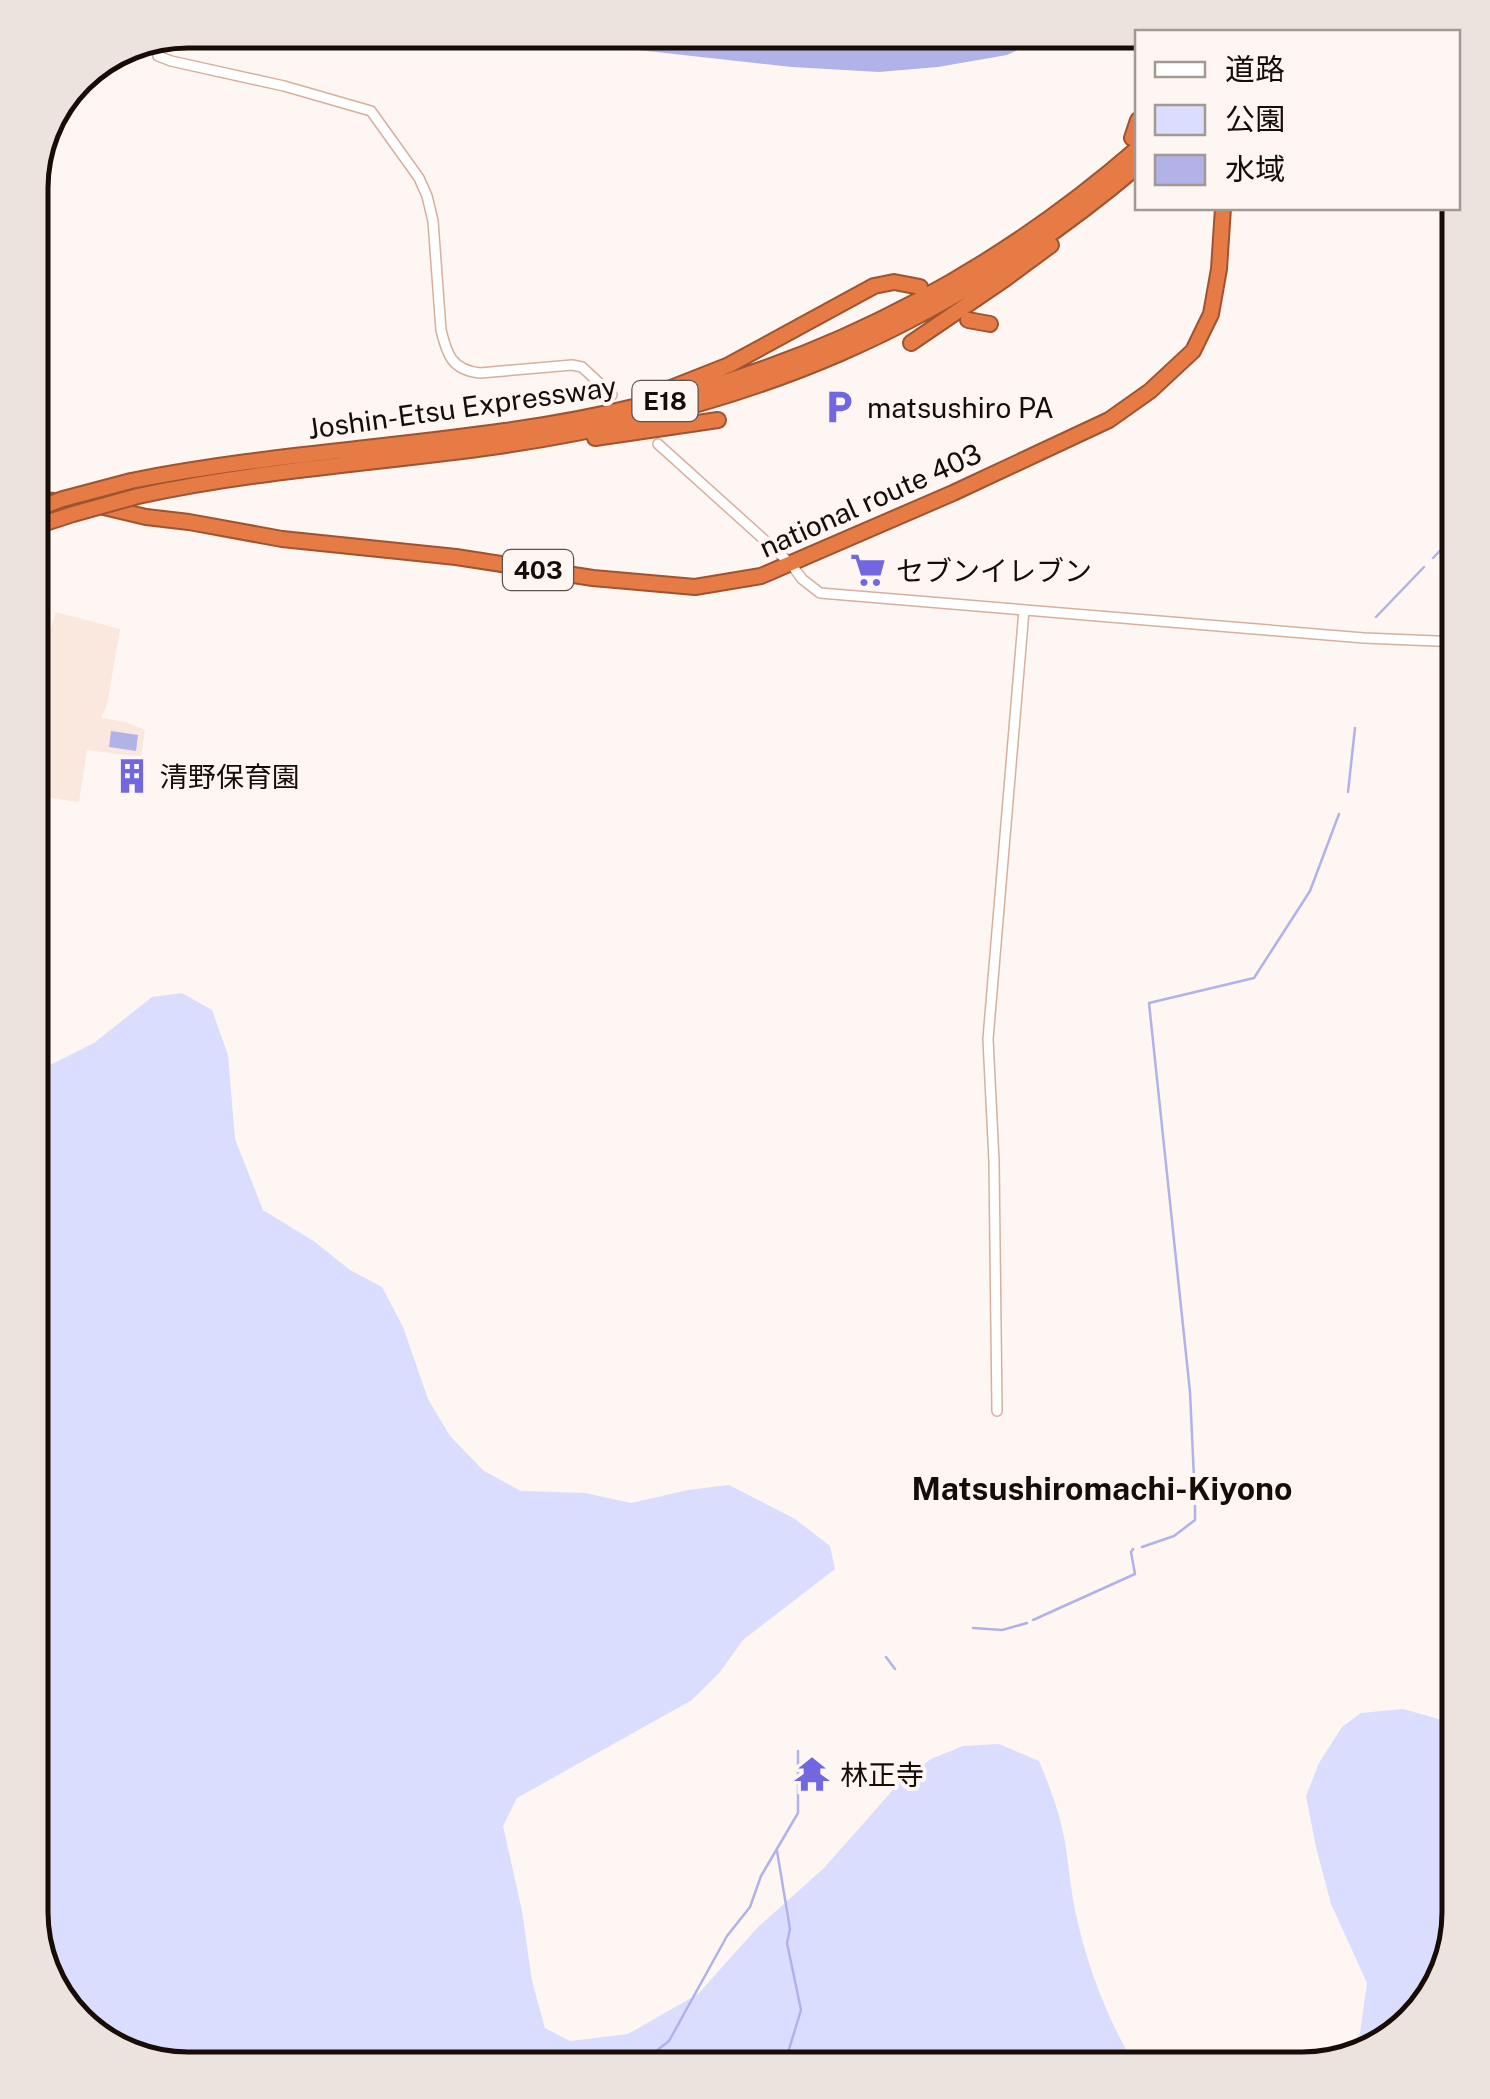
<svg xmlns="http://www.w3.org/2000/svg" width="1490" height="2099" font-family="'Public Sans','Noto Sans JP',sans-serif">
  <style>
    .built { fill: #fae7de }
    .green { fill: #daddfe }
    .water { fill: #b1b3e8 }
    .lines { fill: none; stroke-linecap: round; stroke-linejoin: round }
    .stream { stroke: #b1b3e8; stroke-width: 2.5 }
    .minor-casing { stroke: #d5b09f; stroke-width: 12 }
    .highway-casing { stroke: #9e5430; stroke-width: 18 }
    .minor { stroke: #fff; stroke-width: 9 }
    .highway { stroke: #e67b46; stroke-width: 14 }
    .highway-bridge-casing { stroke: #9e5430; stroke-width: 18; stroke-linecap: butt }
    .highway-bridge { stroke: #e67b46; stroke-width: 14 }
    .labels { text-anchor: middle; dominant-baseline: central; stroke-width: 8; stroke-linejoin: round; paint-order: stroke }
    .shield { fill: #fef6f2; stroke: #5d524d; stroke-width: 2.5 }
    .shield-label { font-size: 25px; font-weight: bold; fill: #180c06 }
    .street-label { font-size: 28px; fill: #180c06; stroke: #fef6f2 }
    .poi-label { font-size: 28px; fill: #180c06; stroke: #fef6f2; text-anchor: start }
    .quarter-label { font-size: 32px; font-weight: bold; fill: #180c06; stroke: #fef6f2 }
    .rim { fill: none; stroke: #180c06; stroke-width: 5 }
  </style>
  <rect width="100%" height="100%" fill="#fef6f2"/>
  <!-- built -->
  <path class="built" d="M56,612L120,629L107,705L101,718L126,722L145,730L141,757L87,750L79,802L30,795V688Z"/>
  <!-- green -->
  <path class="green" d="M182,993L212,1010L228,1055L235,1139L263,1210L315,1242L350,1270L382,1287L403,1327L428,1399L450,1436L484,1471L521,1491L585,1493L631,1503L688,1490L729,1485L795,1519L830,1546L835,1569L743,1640L720,1672L692,1700L517,1798L503,1826L522,1911L532,1981L545,2028L570,2041L628,2034L698,1994L758,1927L824,1868L900,1782L931,1759L963,1746L999,1744L1039,1761C1050,1787 1060,1814 1065,1842C1069,1867 1071,1894 1077,1919C1089,1972 1109,2022 1137,2069H177L108,2048L51,1991L30,1912V1069L44,1068L94,1043L152,997Z
    M1403,1709L1460,1725V1913L1439,1991L1382,2048L1346,2057L1360,2033L1367,1983L1331,1904L1316,1847L1306,1796L1319,1763L1342,1727L1361,1713Z"/>
  <!-- water -->
  <path class="water" d="M578,30H1060L1007,55L938,67L879,72L792,67L620,48Z
    M111,731L138,735L136,751L109,747Z"/>
  <g class="lines">
    <!-- stream -->
    <path class="stream" d="M1433,558L1460,530
      M1376,617L1424,567
      M1348,792L1355,728
      M1195,1500L1190,1392L1149,1003L1254,978L1310,891L1339,814
      M1142,1547L1174,1536L1195,1520V1506
      M1033,1620L1135,1574L1131,1552L1133,1549
      M973,1628L1002,1630L1027,1623
      M886,1657L895,1669
      M777,1851L790,1929L787,1943L801,2010L783,2069
      M646,2059L669,2041L727,1936L750,1907L761,1876L798,1813V1751
      M634,2069L637,2066"/>
    <defs>
      <path id="minor" d="M157,41L158,56L171,61L284,86L371,111L419,178L427,196L433,221L441,330C447,355 452,370 480,373L572,365L582,367L612,395
        M658,444L791,564L802,579L820,593L1364,638L1460,642
        M997,1411L994,1161L988,1039L1024,610"/>
      <path id="highway" d="M1227,32L1229,30
        M1251,32L1253,30
        M1268,32L1270,30
        M1304,32L1306,30
        M1132,138L1138,120
        M968,320L990,324
        M911,343L1005,279L1051,245
        M653,395L729,365L874,286L894,282L920,287
        M595,438L718,420
        M131,481C255,456 380,449 505,431C746,398 954,308 1138,148
        M138,496C257,470 379,463 499,446C748,410 945,329 1138,166
        M30,499L91,504L146,517L189,522L282,539L456,557L593,578L695,587L761,576L953,493L1109,420L1150,391L1193,351L1211,314L1219,269L1223,208"/>
    </defs>
    <!-- minor casing -->
    <use href="#minor" class="minor-casing"/>
    <!-- highway casing -->
    <use href="#highway" class="highway-casing"/>
    <!-- minor -->
    <use href="#minor" class="minor"/>
    <!-- highway -->
    <use href="#highway" class="highway"/>
    <defs>
      <path id="highway-bridge" d="M30,511L63,499L131,481
        M30,528L73,514L138,496"/>
    </defs>
    <!-- highway-bridge casing -->
    <use href="#highway-bridge" class="highway-bridge-casing"/>
    <!-- highway-bridge -->
    <use href="#highway-bridge" class="highway-bridge"/>
  </g>
  <!-- icons -->
  <defs>
    <symbol id="parking-bare" viewBox="-9 -9 18 18"><path d="M-3.5-5.5H1a3.5 3.5 0 0 1 0 7H-1V5.5H-3.5ZM-1-3.4V-.6H.8a1.4 1.4 0 0 0 0-2.8Z" fill="#7067e1" stroke="#fef6f2" stroke-width="2.5" paint-order="stroke"/></symbol>
    <symbol id="supermarket-bare" viewBox="-9 -9 18 18"><path d="M-6-5.5h2.5l.6 2H6L4.5 2H-2.5L-4.4-4H-6ZM-1.5 3.2a1.3 1.3 0 1 0 .1 0ZM3 3.2a1.3 1.3 0 1 0 .1 0Z" fill="#7067e1" stroke="#fef6f2" stroke-width="2.5" paint-order="stroke"/></symbol>
    <symbol id="building-bare" viewBox="-9 -9 18 18"><path d="M-4-6H4V6H1V3H-1V6H-4ZM-2.5-4.3h1.7v1.8h-1.7ZM.8-4.3h1.7v1.8H.8ZM-2.5-1h1.7V.8h-1.7ZM.8-1h1.7V.8H.8Z" fill="#7067e1" stroke="#fef6f2" stroke-width="2.5" paint-order="stroke"/></symbol>
    <symbol id="temple-bare" viewBox="-9 -9 18 18"><path d="M0-6L5-2H3V0L6.5 2.5H4V6H1.5V3h-3V6H-4V2.5H-6.5L-3 0V-2H-5Z" fill="#7067e1" stroke="#fef6f2" stroke-width="2.5" paint-order="stroke"/></symbol>
  </defs>
  <g fill-rule="evenodd">
    <use href="#parking-bare" x="814" y="382" width="50" height="50"/>
    <use href="#supermarket-bare" x="843" y="545" width="50" height="50"/>
    <use href="#building-bare" x="107" y="751" width="50" height="50"/>
    <use href="#temple-bare" x="787" y="1749" width="50" height="50"/>
  </g>
  <g class="labels">
    <!-- shield labels -->
    <g class="shield">
      <rect x="632.5" y="381" width="65" height="40" rx="8"/>
      <rect x="503" y="550" width="70" height="40" rx="8"/>
    </g>
    <g class="shield-label">
      <text x="665" y="401">E18</text>
      <text x="538" y="570">403</text>
    </g>
    <!-- street labels -->
    <g class="street-label">
      <text transform="translate(462 407) rotate(-8)">Joshin-Etsu Expressway</text>
      <text transform="translate(870 500) rotate(-24)">national route 403</text>
    </g>
    <!-- poi labels -->
    <g class="poi-label">
      <text x="867" y="407">matsushiro PA</text>
      <text x="896" y="570">セブンイレブン</text>
      <text x="160" y="776">清野保育園</text>
      <text x="840" y="1774">林正寺</text>
    </g>
    <!-- quarter labels -->
    <g class="quarter-label">
      <text x="1102" y="1488">Matsushiromachi-Kiyono</text>
    </g>
  </g>
  <!-- crop -->
  <path d="M0 0H1490V2099H0ZM188 48H1302A140 140 0 0 1 1442 188V1912A140 140 0 0 1 1302 2052H188A140 140 0 0 1 48 1912V188A140 140 0 0 1 188 48Z" fill="#ece3df" fill-rule="evenodd"/>
  <path class="rim" d="M188 48H1302A140 140 0 0 1 1442 188V1912A140 140 0 0 1 1302 2052H188A140 140 0 0 1 48 1912V188A140 140 0 0 1 188 48Z"/>
  <!-- legend -->
  <rect x="1135" y="30" width="325" height="180" fill="#fef6f2" stroke="#a29894" stroke-width="2.5"/>
  <rect x="1155" y="62" width="50" height="15" fill="#ffffff" stroke="#a29894" stroke-width="2.5"/>
  <text x="1225" y="80" font-size="30" fill="#180c06">道路</text>
  <rect x="1155" y="105" width="50" height="30" fill="#daddfe" stroke="#a29894" stroke-width="2.5"/>
  <text x="1225" y="130" font-size="30" fill="#180c06">公園</text>
  <rect x="1155" y="155" width="50" height="30" fill="#b1b3e8" stroke="#a29894" stroke-width="2.5"/>
  <text x="1225" y="180" font-size="30" fill="#180c06">水域</text>
</svg>
